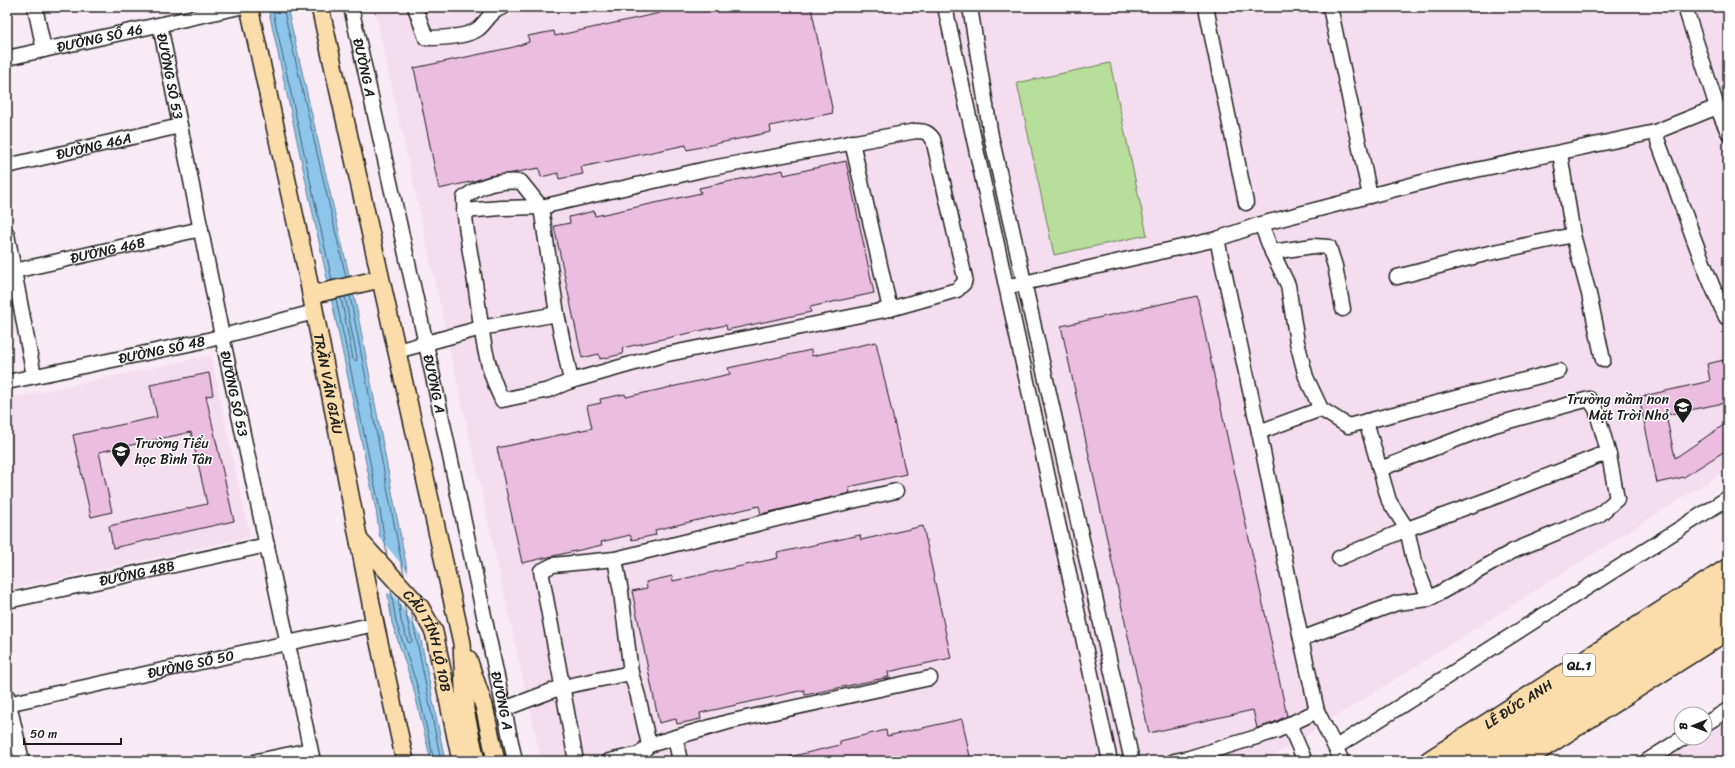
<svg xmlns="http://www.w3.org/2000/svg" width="1735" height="768" font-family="Sriracha,sans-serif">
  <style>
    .built { fill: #f5ddf0 }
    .green { fill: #b7de9a; stroke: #6a7d5b }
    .water { fill: #8dc5eb; stroke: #608198 }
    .pier { fill: #f9ebf6 }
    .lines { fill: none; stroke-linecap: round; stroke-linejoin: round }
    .shore { stroke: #49606f; stroke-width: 1 }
    .building { fill: #ebbde1; stroke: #1c1c1c }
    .minor-casing { stroke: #1c1c1c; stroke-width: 17 }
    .major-casing { stroke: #1c1c1c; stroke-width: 20 }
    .highway-casing { stroke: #1c1c1c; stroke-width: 23 }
    .minor { stroke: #fff; stroke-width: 14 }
    .major { stroke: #fbddab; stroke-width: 17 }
    .highway { stroke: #fbddab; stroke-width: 20 }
    .labels { text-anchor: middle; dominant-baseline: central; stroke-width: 3; stroke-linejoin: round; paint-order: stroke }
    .shield { fill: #fff; stroke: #606060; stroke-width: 1 }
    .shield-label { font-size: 13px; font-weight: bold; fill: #1c1c1c }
    .street-label { font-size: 14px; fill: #1c1c1c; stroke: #fff }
    .poi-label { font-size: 14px; fill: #1c1c1c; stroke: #fff; text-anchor: end }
  </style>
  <rect width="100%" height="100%" fill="#f9ebf6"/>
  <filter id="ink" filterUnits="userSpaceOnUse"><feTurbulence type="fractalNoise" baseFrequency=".025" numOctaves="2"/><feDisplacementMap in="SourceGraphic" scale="8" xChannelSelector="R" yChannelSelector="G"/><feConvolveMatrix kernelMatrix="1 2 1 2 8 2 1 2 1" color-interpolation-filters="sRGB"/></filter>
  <g filter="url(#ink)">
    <!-- built -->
    <path class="built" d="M374,7H1728V469L1266,761H541Z
      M211,355L250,537L7,590V399Z
      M1728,705V761H1646L1681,738H1705V721Z"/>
    <!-- green -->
    <path class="green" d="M1110,63L1147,235L1054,255L1017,83Z"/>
    <!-- water -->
    <path class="water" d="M268,7H287L356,305L411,590L445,761H431L413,686L392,623L376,510L325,269Z"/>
    <!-- pier -->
    <path class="pier" d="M377,534L410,575L423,639L393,594L386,593Z"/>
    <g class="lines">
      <!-- shore -->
      <path class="shore" d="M272,7L332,280
        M283,7L346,277
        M350,296L404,575
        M341,298L353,359L356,361L357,358L345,297
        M336,299L380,510L387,556
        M391,590L396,622L417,685L434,761
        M398,596L401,621L408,642L410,643L412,641L404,604
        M411,611L441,761"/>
    </g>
    <!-- building -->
    <path class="building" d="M658,7H811L833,113L770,126L771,132L687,150L686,145L581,167L583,174L559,179L558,173L541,177L539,168L513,173L489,176L474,181L439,189L414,68L514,47L529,42L528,36L554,31L555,36L660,13Z
      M846,161L874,293L810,307L811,312L727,330L726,325L622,348L623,354L600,359L599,354L582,358L554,226L570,223L569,217L594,211L595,216L701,193L699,188L783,170L784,175Z
      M1197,296L1287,716L1273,723L1257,728L1253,710L1149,733L1061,326Z
      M876,342L906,474L849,487L850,493L761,514L759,506L655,530L656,535L632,540L630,535L601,542L602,545L522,563L497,448L592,428L587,406L601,403L600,399L625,394L626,397L730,374L728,368L811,350L812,356Z
      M1728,359V402L1666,415L1675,458L1728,422V449L1684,477L1657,483L1639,397L1710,381L1707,364Z
      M209,373L213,395L206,396L234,521L113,548L109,526L207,504L191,432L99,452L112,512L91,517L73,435L157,417L150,385Z
      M923,526L951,658L888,672L889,677L805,695L804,690L700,713L701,719L677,724L676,719L659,723L632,591L647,588L646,582L672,576L673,581L778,558L777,553L860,535L861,540Z
      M962,719L971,761H789V757L840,745V741L886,730L887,736Z"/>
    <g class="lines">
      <defs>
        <g id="minor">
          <path d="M35,7L44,50"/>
          <path id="s1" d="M351,7L426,344L515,761"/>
          <path d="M415,7L426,38C439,38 467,37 478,29C487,22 490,11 503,7"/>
          <path d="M945,7L1110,761"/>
          <path d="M970,7L991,136L1132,761"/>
          <path d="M1206,7L1246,203"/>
          <path d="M1330,7L1370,196"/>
          <path d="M1685,7L1717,107L1728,132"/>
          <path id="s2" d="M160,25L222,336L313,761"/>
          <path id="s3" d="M7,58L240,7"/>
          <path d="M1655,132C1661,152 1670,172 1677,192C1692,234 1707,277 1726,317H1728"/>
          <path d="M852,142L890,309"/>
          <path d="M1560,153L1573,235L1589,294L1603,360"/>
          <path id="s4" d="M7,166L180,126"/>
          <path d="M1261,224L1272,252L1313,246L1329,247L1335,266L1343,309"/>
          <path d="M7,234L34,376"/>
          <path d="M1217,239L1259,432L1301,639L1317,711L1342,761"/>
          <path d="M1272,252L1288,285L1297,342L1306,377L1321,409L1348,426L1559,371"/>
          <path id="s5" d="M14,271L201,229"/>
          <path d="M1397,277L1485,254L1573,235"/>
          <path d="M1015,285L1217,239L1261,224L1438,178L1655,132L1717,107"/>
          <path d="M557,314L541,207L521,182C500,180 481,184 464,198C464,224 470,250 474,276C481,319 482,360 502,400L549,390L571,381"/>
          <path d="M397,351L481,328L557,314L571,381L663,355L890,309L957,290L964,283L965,278L933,139C928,132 924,131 916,131L706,169L541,207L501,208L464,211"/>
          <path id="s6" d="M7,382L208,340L314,312"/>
          <path d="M1259,432L1321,409"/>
          <path d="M1380,469L1494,425L1589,399L1596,409L1609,455"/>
          <path d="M1339,558L1407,529L1414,561L1429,599"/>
          <path d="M615,559L621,592L631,673L638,696L649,745"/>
          <path id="s7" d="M7,601L267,545"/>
          <path d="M1301,639L1397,603L1429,599L1513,551L1599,515L1617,499L1609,455L1598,456L1492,498L1407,529L1389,501L1366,421"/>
          <path d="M7,695L22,761"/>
          <path id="s8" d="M7,704L375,624"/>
          <path d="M504,709L562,687L631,673"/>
          <path d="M1289,724L1305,761"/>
          <path d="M1705,724L1728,710"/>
          <path d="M675,737L680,761"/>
          <path d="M1336,747L1728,498"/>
          <path d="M257,761L310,750"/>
          <path d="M576,761L541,571L553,565L615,559L813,510L896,491"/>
          <path d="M609,761L640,754L649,745L728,722L930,678"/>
          <path d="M1174,761L1189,758L1276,731L1317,711"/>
          <path d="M1647,761L1683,738"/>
        </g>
        <g id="major">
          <path id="s9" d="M249,7L306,268L375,624L405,761"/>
          <path d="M320,7L462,643L465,710L476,761"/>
          <path d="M311,295L380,279"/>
          <path id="s10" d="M359,540L420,607L434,632L461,761"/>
          <path d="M468,659L484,706L496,761"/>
        </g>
        <g id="highway">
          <path id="s11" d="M1430,761L1728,569"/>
          <path d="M1461,761L1728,588"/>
          <path d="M1493,761L1728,609"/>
          <path d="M1521,761L1728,629"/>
        </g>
      </defs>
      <!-- minor casing -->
      <use href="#minor" class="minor-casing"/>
      <!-- major casing -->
      <use href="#major" class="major-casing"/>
      <!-- highway casing -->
      <use href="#highway" class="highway-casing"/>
      <!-- minor -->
      <use href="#minor" class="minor"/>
      <!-- major -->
      <use href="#major" class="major"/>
      <!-- highway -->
      <use href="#highway" class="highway"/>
    </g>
  </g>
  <!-- icons -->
  <defs>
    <symbol id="school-pin" viewBox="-11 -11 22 30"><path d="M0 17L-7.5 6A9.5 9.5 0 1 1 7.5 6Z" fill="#1c1c1c" stroke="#fff"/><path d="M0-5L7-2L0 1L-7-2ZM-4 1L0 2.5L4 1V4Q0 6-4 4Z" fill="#fff"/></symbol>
  </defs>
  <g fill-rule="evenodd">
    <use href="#school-pin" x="1672" y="396" width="22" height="30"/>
    <use href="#school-pin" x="110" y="440" width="22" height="30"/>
  </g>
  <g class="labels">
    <!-- shield labels -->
    <rect class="shield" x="1563" y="654" width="32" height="22" rx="3"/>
    <g class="shield-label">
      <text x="1579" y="665">QL.1</text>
    </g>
    <!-- street labels -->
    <g class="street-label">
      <text stroke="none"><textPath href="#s3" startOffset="95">ĐƯỜNG SỐ 46</textPath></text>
      <text stroke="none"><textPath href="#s1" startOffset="62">ĐƯỜNG A</textPath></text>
      <text stroke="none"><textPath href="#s2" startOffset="52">ĐƯỜNG SỐ 53</textPath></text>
      <text stroke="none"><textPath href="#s4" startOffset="89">ĐƯỜNG 46A</textPath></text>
      <text stroke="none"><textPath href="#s5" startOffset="96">ĐƯỜNG 46B</textPath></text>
      <text stroke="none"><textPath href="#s6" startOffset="158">ĐƯỜNG SỐ 48</textPath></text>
      <text stroke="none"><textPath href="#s9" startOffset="385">TRẦN VĂN GIÀU</textPath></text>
      <text stroke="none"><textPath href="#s1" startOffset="386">ĐƯỜNG A</textPath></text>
      <text stroke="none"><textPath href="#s2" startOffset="376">ĐƯỜNG SỐ 53</textPath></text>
      <text stroke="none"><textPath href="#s7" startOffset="133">ĐƯỜNG 48B</textPath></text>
      <text stroke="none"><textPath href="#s10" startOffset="125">CẦU TỈNH LỘ 10B</textPath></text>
      <text stroke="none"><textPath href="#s8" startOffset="188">ĐƯỜNG SỐ 50</textPath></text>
      <text stroke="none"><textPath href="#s1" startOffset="710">ĐƯỜNG A</textPath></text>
      <text stroke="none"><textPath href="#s11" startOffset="105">LÊ ĐỨC ANH</textPath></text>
    </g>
    <!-- poi labels -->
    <g class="poi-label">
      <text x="1669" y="399">Trường mầm non<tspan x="1669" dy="16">Mặt Trời Nhỏ</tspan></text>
      <text x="135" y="443" text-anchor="start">Trường Tiểu<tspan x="135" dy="16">học Bình Tân</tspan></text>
    </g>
  </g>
  <!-- margin -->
  <rect width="1735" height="768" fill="none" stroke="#fff" stroke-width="24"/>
  <rect x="12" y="12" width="1711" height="744" fill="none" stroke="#1c1c1c" stroke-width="1.5" filter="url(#ink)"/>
  <!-- north arrow -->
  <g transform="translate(1693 726) rotate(269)"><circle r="19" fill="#ffffff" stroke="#a4a4a4"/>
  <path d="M0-3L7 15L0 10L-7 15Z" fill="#1c1c1c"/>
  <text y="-6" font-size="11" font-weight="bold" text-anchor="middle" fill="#1c1c1c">B</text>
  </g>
  <!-- scale -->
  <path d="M24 738v6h97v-6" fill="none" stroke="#1c1c1c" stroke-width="2"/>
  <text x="30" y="738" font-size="12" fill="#1c1c1c" stroke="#ffffff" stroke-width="3" paint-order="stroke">50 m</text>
</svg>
